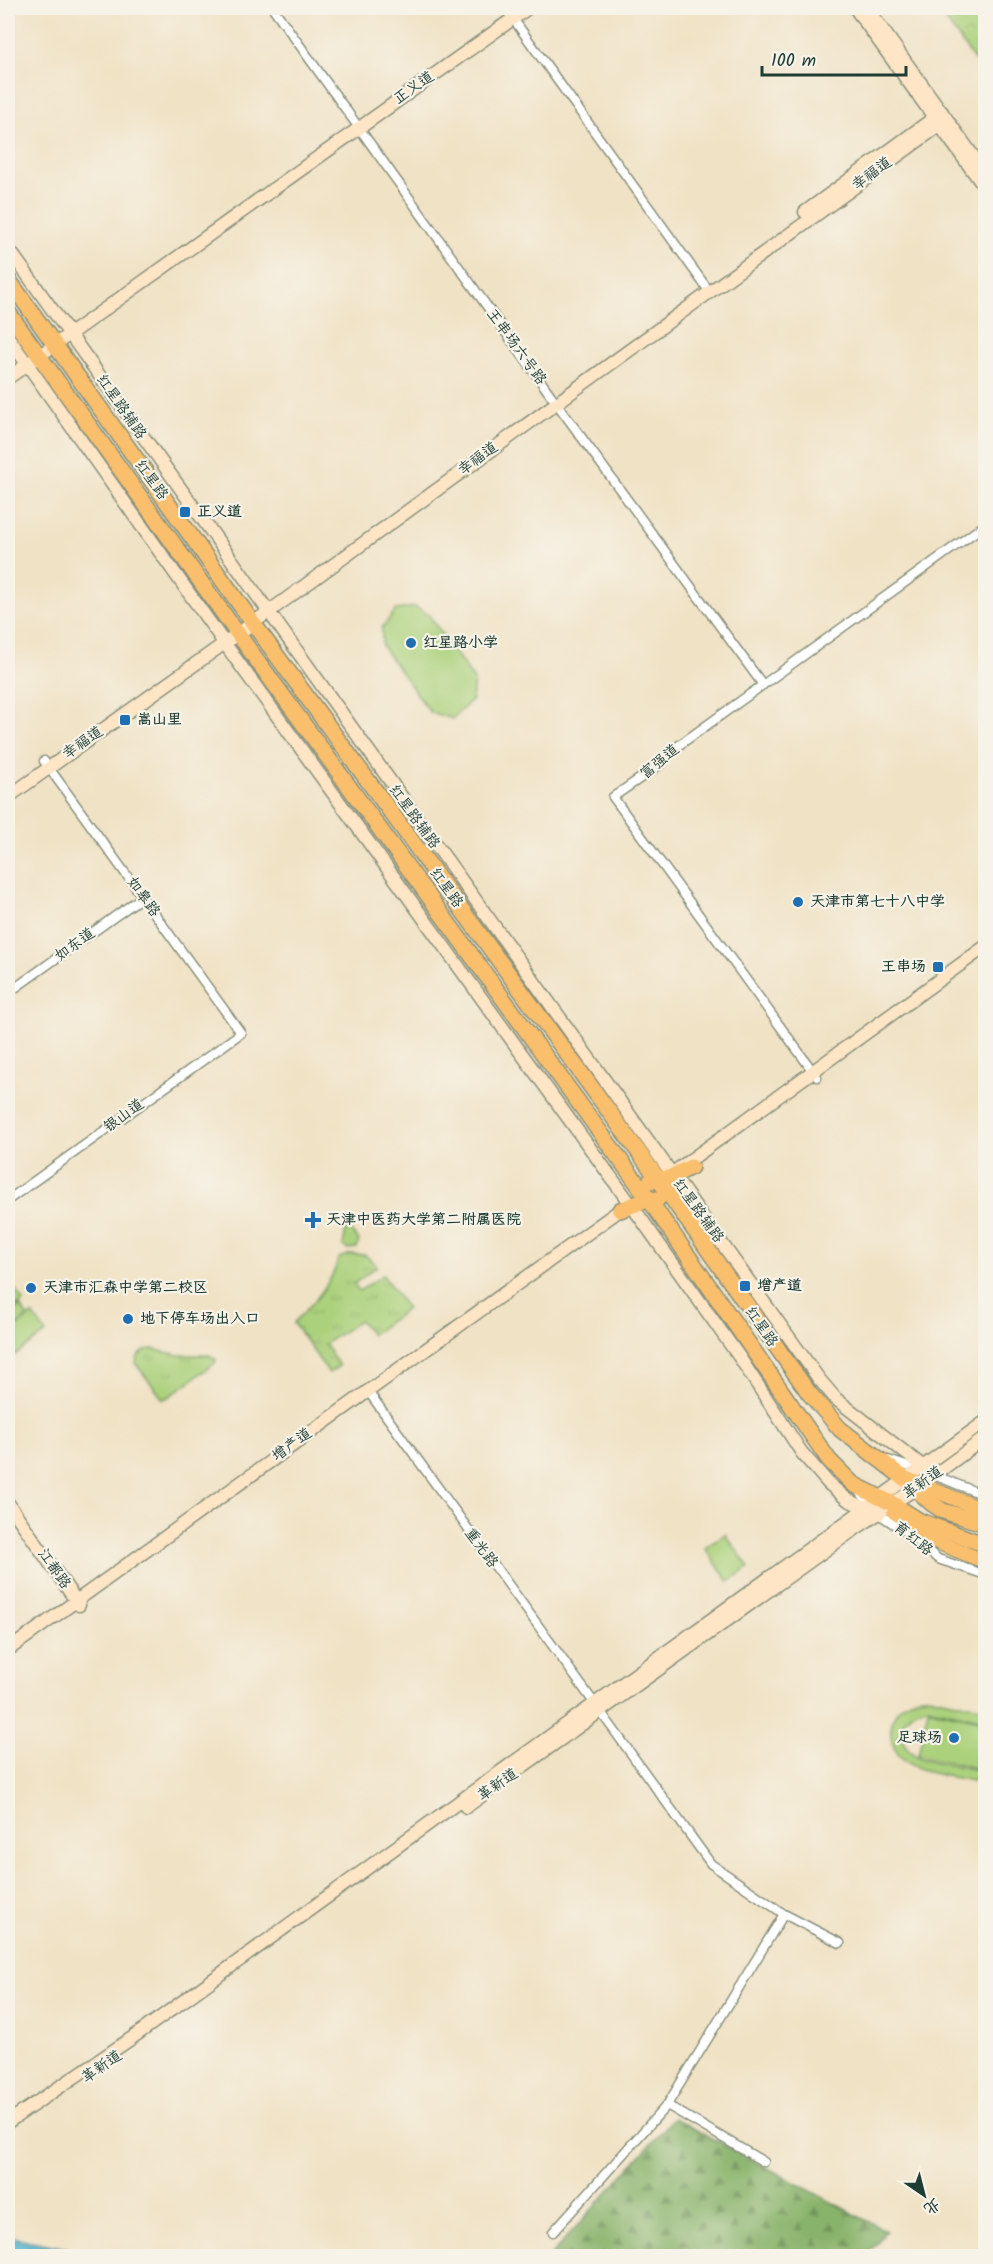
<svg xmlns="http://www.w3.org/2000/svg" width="993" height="2264" font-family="Kalam,'LXGW WenKai TC',sans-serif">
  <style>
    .grass { fill: url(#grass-tufts); stroke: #658758; stroke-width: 1.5 }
    .forest { fill: url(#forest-firs); stroke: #547850; stroke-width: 1.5 }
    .park { fill: url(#park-crowns); stroke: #658758; stroke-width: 1.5 }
    .garden { fill: #abd17b; stroke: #658758; stroke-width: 1.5 }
    .water { fill: url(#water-ripples); stroke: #34757e; stroke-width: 1.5 }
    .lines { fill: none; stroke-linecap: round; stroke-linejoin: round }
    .street-casing { stroke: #88907c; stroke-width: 11 }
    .secondary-casing { stroke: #88907c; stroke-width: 15 }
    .primary-casing { stroke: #88907c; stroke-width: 16 }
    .highway-casing { stroke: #88907c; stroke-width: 18 }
    .street { stroke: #fff; stroke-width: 8 }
    .secondary { stroke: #fde5c5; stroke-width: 12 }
    .primary { stroke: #f9bf6d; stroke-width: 14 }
    .highway { stroke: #f9bf6d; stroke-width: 15 }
    .poi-dot { fill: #1f6fb2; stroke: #f7f3e8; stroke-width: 2 }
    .labels { text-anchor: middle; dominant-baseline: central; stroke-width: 4.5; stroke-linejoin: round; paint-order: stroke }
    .street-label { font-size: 15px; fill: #1f3d34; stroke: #f7f3e8 }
    .poi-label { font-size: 15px; font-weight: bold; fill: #1f3d34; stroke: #f7f3e8; text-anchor: start }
  </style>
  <defs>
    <pattern id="grass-tufts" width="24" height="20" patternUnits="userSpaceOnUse" patternTransform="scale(1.5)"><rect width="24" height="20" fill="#abd17b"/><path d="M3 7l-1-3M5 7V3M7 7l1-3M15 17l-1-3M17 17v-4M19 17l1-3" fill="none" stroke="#93b46b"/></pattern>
    <pattern id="forest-firs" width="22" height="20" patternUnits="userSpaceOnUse" patternTransform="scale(1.5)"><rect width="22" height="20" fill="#88b36b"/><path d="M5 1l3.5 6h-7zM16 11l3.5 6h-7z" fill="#6f9359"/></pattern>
    <pattern id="park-crowns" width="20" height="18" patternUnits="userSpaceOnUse" patternTransform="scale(1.5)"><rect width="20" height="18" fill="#abd17b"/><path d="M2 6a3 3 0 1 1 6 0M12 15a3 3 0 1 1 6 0" fill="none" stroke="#93b46b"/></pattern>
    <pattern id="water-ripples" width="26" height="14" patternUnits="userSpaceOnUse" patternTransform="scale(1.5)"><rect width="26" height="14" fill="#4aadc9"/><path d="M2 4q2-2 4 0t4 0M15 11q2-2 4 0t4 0" fill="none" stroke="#3d8ea4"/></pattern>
  </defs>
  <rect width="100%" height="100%" fill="#f7f3e8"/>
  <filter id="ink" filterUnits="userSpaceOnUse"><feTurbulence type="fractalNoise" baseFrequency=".0167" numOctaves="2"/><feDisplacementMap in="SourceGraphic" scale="12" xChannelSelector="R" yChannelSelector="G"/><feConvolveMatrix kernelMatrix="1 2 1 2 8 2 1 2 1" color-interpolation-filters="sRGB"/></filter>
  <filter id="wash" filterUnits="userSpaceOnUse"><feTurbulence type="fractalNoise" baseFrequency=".008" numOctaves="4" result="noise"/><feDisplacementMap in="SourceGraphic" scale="24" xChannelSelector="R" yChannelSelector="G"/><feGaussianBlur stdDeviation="1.35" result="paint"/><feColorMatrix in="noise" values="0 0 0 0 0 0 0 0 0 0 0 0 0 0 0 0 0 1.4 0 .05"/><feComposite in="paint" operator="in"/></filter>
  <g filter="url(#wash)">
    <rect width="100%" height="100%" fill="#f0e2c5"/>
    <!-- grass -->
    <path class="grass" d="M348,1228L359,1240L357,1248L347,1249L343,1246L346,1229Z
      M350,1254L365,1255L377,1266L354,1284L359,1291L383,1275L407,1309L371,1335L360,1320L325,1344L339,1366L329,1373L293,1323C313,1304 331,1285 339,1258Z
      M153,1349L178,1355H209L216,1359L215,1363L168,1397L163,1399L136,1364L138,1356L146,1350Z"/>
    <!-- forest -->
    <path class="forest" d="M674,2118L886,2231L866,2256H550Z"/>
    <!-- park -->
    <path class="park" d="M940,8H985V75L938,9Z"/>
    <!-- garden -->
    <path class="garden" d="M415,607L429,615L474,680L472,700L452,719L430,712L382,646V628L396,610Z
      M10,1283L24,1301L8,1313V1284Z
      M20,1306L28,1317L8,1331V1315Z
      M33,1314L46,1333L11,1358L8,1353V1333Z
      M725,1534L749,1567L729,1582L705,1548Z
      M921,1696H928L985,1708V1720L927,1707C896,1711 893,1745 920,1758L985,1772V1783C952,1776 881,1774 892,1723C895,1708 907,1700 921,1696Z
      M928,1709L985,1721V1770L918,1755Z"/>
    <!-- water -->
    <path class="water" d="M8,2236L104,2256H8Z"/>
  </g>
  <g filter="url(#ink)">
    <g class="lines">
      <defs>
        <path id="street" d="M273,8L552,397L763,685
          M509,13L709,291
          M8,993L142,897
          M817,1077L613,797L661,764L678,746L986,524
          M8,1200L241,1033L44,761
          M368,1391L711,1864L784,1914L667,2105L553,2232
          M888,1460L934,1475L986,1496
          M859,1491L879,1514L910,1535L938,1559L986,1575
          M784,1914L840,1943
          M667,2105L764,2162"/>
        <path id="secondary" d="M855,8L986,189
          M867,8L986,174
          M805,212L942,112
          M8,248L819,1379L836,1399L934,1475
          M8,337L220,637L637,1213L740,1358L802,1453L829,1484L848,1500L879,1514
          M8,378L528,8
          M8,797L267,613L947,120
          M678,1169L986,946
          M8,1503L79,1605
          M8,1650L627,1205
          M466,1807L852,1531L922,1484L986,1437
          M8,2122L132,2038L986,1421"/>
        <path id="primary" d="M907,1479L986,1511
          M894,1512L906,1520L920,1535L986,1562"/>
        <path id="highway" d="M8,279L253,623L659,1180L809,1393L840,1429L905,1479L931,1503L943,1511L986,1524
          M8,312L238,634L648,1198L829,1460L853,1484L893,1504L920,1521L986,1545
          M650,1181L669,1178L691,1167
          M620,1210L646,1200L658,1199"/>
      </defs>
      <!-- street casing -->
      <use href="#street" class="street-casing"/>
      <!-- secondary casing -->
      <use href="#secondary" class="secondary-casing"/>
      <!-- primary casing -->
      <use href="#primary" class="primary-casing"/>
      <!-- highway casing -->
      <use href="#highway" class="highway-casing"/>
      <!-- street -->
      <use href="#street" class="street"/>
      <!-- secondary -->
      <use href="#secondary" class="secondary"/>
      <!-- primary -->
      <use href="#primary" class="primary"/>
      <!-- highway -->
      <use href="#highway" class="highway"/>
    </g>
  </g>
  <!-- markers -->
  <g class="poi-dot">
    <rect x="179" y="506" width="12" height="12" rx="3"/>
    <circle cx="411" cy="643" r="6"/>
    <rect x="119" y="714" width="12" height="12" rx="3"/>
    <circle cx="798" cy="902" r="6"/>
    <rect x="932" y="961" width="12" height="12" rx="3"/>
    <path d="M310 1211h6v6h6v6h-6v6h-6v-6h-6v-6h6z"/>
    <rect x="739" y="1280" width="12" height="12" rx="3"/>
    <circle cx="31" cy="1288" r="6"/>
    <circle cx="128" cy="1319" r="6"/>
    <circle cx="954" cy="1738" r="6"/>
  </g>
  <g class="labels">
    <!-- street labels -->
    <g class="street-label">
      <text transform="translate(414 88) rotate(-35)">正义道</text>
      <text transform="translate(872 174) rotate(-36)">幸福道</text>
      <text transform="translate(516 347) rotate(54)">王串场六号路</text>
      <text transform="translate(121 407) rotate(55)">红星路辅路</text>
      <text transform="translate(478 459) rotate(-36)">幸福道</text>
      <text transform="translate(151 480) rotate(54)">红星路</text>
      <text transform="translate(83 743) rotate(-35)">幸福道</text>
      <text transform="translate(660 762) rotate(-40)">富强道</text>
      <text transform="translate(414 817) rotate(54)">红星路辅路</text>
      <text transform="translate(446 888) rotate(54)">红星路</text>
      <text transform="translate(143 897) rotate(54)">如皋路</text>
      <text transform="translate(75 945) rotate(-36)">如东道</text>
      <text transform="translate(124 1116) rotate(-36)">银山道</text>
      <text transform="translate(698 1211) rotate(54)">红星路辅路</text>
      <text transform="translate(761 1327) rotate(55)">红星路</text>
      <text transform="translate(292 1445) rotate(-36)">增产道</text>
      <text transform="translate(923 1483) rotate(-36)">革新道</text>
      <text transform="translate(913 1539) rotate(38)">育红路</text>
      <text transform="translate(481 1548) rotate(54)">重光路</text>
      <text transform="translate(54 1569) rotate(55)">江都路</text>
      <text transform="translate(498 1785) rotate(-35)">革新道</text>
      <text transform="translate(102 2067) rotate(-35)">革新道</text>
    </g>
    <!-- poi labels -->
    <g class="poi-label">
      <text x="197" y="512">正义道</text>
      <text x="423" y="643">红星路小学</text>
      <text x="137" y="720">嵩山里</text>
      <text x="810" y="902">天津市第七十八中学</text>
      <text x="926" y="967" text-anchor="end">王串场</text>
      <text x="326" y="1220">天津中医药大学第二附属医院</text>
      <text x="757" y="1286">增产道</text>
      <text x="43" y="1288">天津市汇森中学第二校区</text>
      <text x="140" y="1319">地下停车场出入口</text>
      <text x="942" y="1738" text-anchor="end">足球场</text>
    </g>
  </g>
  <!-- margin -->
  <rect width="993" height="2264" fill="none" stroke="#f7f3e8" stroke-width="30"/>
  <!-- north arrow -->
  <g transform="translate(924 2195) rotate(145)" stroke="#f7f3e8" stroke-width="4.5" paint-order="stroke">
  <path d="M0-4.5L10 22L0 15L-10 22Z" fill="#1f3d34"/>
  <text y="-9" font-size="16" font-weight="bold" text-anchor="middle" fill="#1f3d34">北</text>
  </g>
  <!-- scale -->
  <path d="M762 66v9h144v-9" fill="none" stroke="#1f3d34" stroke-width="3"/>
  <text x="771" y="66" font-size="18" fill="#1f3d34" stroke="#f7f3e8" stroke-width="4.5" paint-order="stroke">100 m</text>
</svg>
